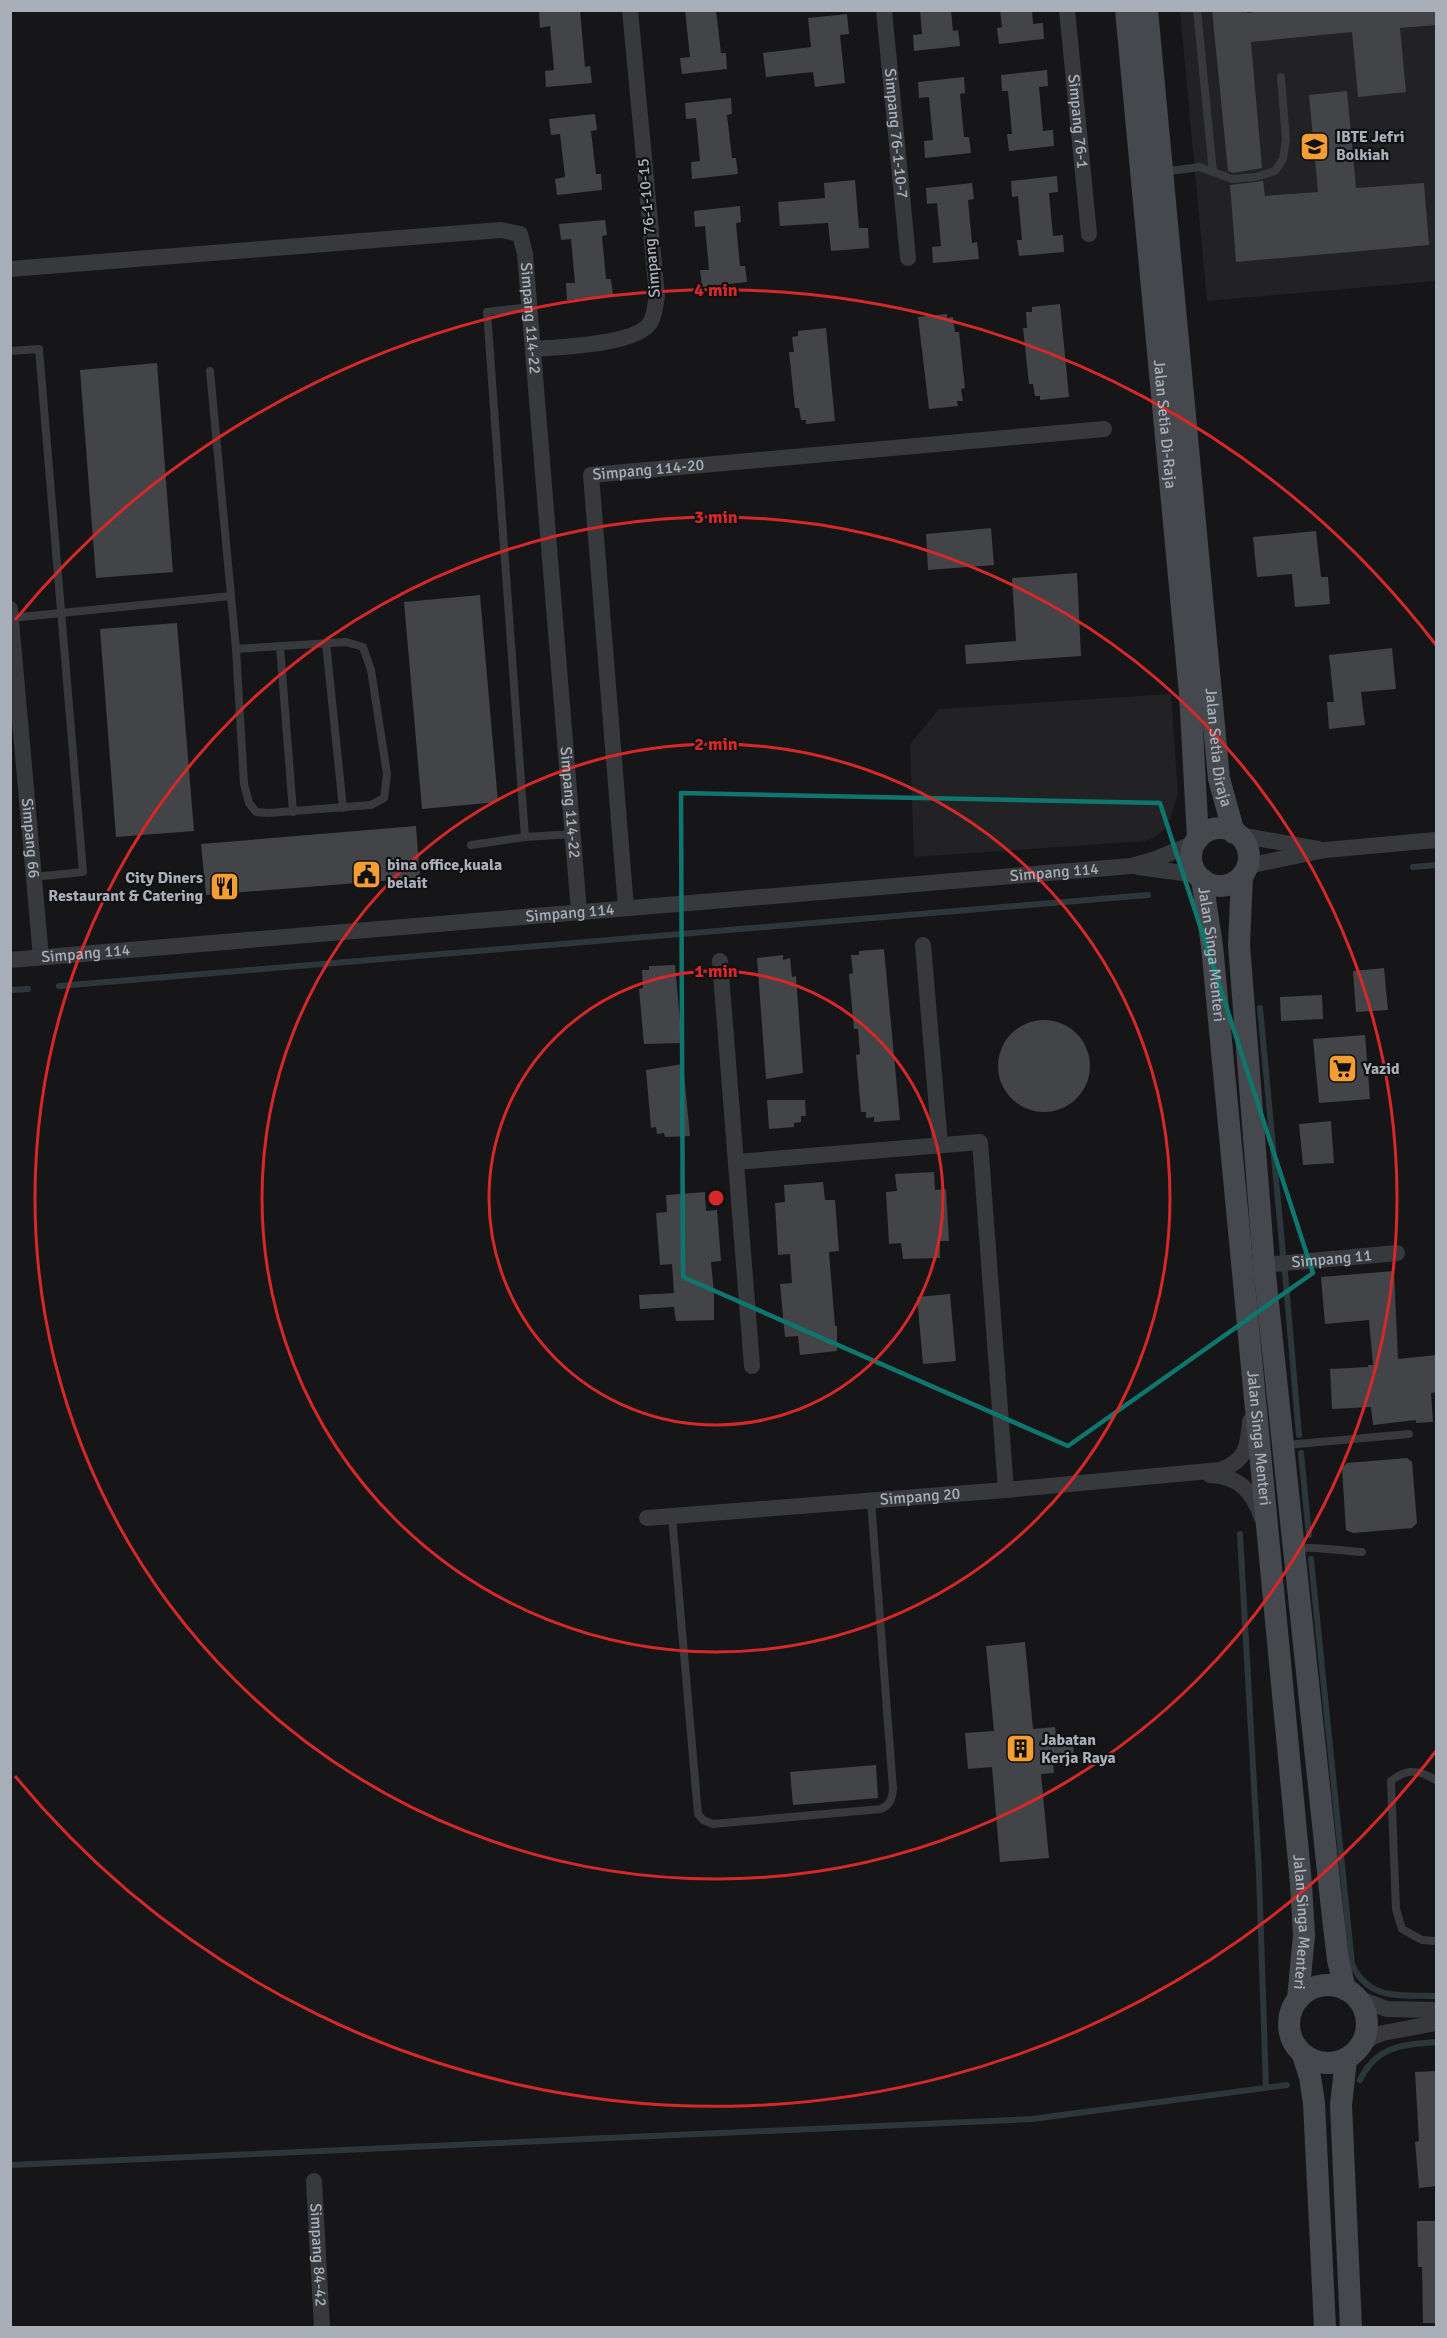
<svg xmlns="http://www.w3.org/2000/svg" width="1447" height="2338" font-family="Signika,sans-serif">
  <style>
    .built { fill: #222225 }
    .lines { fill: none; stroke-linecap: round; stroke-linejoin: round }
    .stream { stroke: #2c373c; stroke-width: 6 }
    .building { fill: #424448 }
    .lane { stroke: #37393d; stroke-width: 8 }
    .street { stroke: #37393d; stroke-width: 16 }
    .secondary { stroke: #45484d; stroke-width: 22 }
    .marked { fill: none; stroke: #0f766e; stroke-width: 4.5; stroke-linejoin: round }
    .ring { fill: none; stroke: #d62828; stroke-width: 3 }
    .labels { text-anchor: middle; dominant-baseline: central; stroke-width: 4.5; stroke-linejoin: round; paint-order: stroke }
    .street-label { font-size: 16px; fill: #a8afb8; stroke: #111113 }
    .poi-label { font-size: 16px; font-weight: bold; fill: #a8afb8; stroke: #111113; text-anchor: start }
    .centre { fill: #d62828; stroke: #111113; stroke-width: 3 }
    .ring-label { font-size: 18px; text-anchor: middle; font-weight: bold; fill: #d62828; stroke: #111113; stroke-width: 4.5; stroke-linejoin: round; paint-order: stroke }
  </style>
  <rect width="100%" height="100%" fill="#161618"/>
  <!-- built -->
  <path class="built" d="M1180,11H1436V281L1207,301Z
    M1171,694L1178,793L1170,819L1163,831L1153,838L1145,841L914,857L910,744L939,709Z"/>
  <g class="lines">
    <!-- stream -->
    <path class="stream" d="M1413,867L1436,865
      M59,986L1148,895
      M10,990L28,989
      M1260,1008L1283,1254
      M1285,1272L1299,1435
      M1301,1453L1309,1535
      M1240,1534L1259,1874L1266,2088
      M1311,1559L1352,1964C1368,2001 1402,1995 1436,1996
      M1360,2080C1376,2046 1402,2045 1436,2042
      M10,2165L1032,2119L1287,2085"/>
  </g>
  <!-- building -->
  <path class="building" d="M580,10L585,67L590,66L592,83L546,87L545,71L554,70L550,26L540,28L539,12Z
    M685,10H716L721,53H726L727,69L682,74L680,58L690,57Z
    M920,10H951L953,31L958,30L960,46L914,51L913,35L922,34Z
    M1000,10H1032L1033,24L1043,23L1044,39L999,44L997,28L1002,27Z
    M1212,10H1247V13L1268,10H1437V25L1400,28L1406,92L1358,97L1352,32L1251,42L1262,168L1233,173L1228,171Z
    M847,14L849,34L840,35L845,83L815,87L813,72L766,77L763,53L811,47L808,18Z
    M1047,70L1048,86L1039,87L1043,131L1053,130L1054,146L1009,151L1007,134H1012L1008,91H1002L1001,75Z
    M964,77L965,93L960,94L964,137H969L971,153L925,158L924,141L933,140L929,97L919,98L918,82Z
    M1347,91L1356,188L1424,183L1429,245L1236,262L1230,185L1263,181L1265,196L1318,192L1309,95Z
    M731,98L732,114L727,115L732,158H736L738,174L692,179L691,162L700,161L696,118L686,119L685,103Z
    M595,114L597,130L591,131L596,174H601L602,190L557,195L555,179L565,177L560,134L551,135L549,119Z
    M1057,176L1058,192L1049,193L1053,236L1063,235L1064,252L1019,256L1017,240H1022L1018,196L1012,197L1011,181Z
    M855,180L859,228H868L869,248L831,251L828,223L780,226L778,202L825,198L824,183Z
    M972,183L974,199L968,200L972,243L977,242L979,259L933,263L932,247L941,246L937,203L927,204L926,188Z
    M740,206L741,222L736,223L740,266H745L747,282L702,287L700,270H709L705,226L695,227L694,211Z
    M605,220L607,235L602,236L606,279H611L613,295L567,300L566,283H575L571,239L561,240L559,224Z
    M1060,304L1069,397L1040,400V396H1035L1033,384H1029L1023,328H1027L1026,312H1032V307Z
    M947,314V318L953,317L955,332H959L965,388L961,389L963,401H957L958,406L929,409L918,317Z
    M826,328L835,421L806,424V420H801L799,408H795L789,352H794L792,337L798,336V331Z
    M157,363L173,572L96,578L80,370Z
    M991,528L994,565L928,570L926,534Z
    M1316,531L1321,577H1328L1330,604L1295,607L1292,574L1257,577L1253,537Z
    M1077,573L1081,656L966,664L965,645L1016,641L1012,578Z
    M480,595L498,802L422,809L404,602Z
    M177,623L194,831L116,837L100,629Z
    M1392,648L1396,689L1361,692L1365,725L1329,729L1327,702H1334L1329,655Z
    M416,826L420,878L206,895L201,844Z
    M884,949L900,1120L874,1122V1117L866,1118V1112H861L856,1055L860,1054L858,1029H854L849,974L853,973L851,955H859V951Z
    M783,955V960L790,958L792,977L796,976L803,1073L766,1079L757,958Z
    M675,965L682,1043L644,1044L639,989L643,988L642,970H649V966Z
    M1384,968L1388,1010L1356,1012L1353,971Z
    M1322,995L1323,1019L1281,1021L1280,997Z
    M998 1066a46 46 0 1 1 92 0a46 46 0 1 1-92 0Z
    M1365,1035L1370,1099L1319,1103L1313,1039Z
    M683,1064L690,1136L665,1137L664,1133L657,1134L656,1127L651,1128L646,1070Z
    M767,1100H805L806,1116H801V1122L794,1123V1127L769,1129Z
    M1331,1121L1334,1163L1303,1165L1299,1124Z
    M934,1172L935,1190L946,1189L949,1241H940V1258L903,1259L901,1243L889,1244L886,1192L897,1191L895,1174Z
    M823,1182L825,1200H835L839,1251L829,1252L835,1326H837V1351L800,1355L798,1336L785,1337L780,1284L792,1283L790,1254L778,1255L775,1203L785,1202L784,1185Z
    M705,1192L706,1211L717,1210L721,1261L711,1262L714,1294V1320L676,1321L674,1307L640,1309L639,1295L674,1293L672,1264L660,1265L656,1213L667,1212L666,1195Z
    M1394,1271L1398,1359L1437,1355V1392L1431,1393L1433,1422L1416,1423V1420L1373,1425L1371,1407L1332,1409L1330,1369L1368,1367V1365H1373L1369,1320L1325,1324L1321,1277Z
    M950,1294L956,1361L923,1364L917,1297Z
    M1407,1458L1412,1462L1417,1523L1412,1528L1353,1533L1346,1530L1342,1468L1347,1463Z
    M1025,1642L1033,1729L1055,1727L1057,1742L1073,1739L1074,1757L1053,1760L1054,1773L1041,1774L1049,1858L1000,1862L992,1767L968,1769L965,1733L994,1731L986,1646Z
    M876,1765L878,1798L793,1805L790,1772Z
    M1437,2071V2186L1419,2188L1415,2142L1419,2141L1415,2072Z
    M1417,2221H1437V2323H1423L1422,2267H1418Z"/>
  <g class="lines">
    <!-- lane -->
    <path class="lane" d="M1197,10L1213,172
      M1162,172L1200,167L1232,179L1256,177L1275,171L1283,159L1286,140L1281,77
      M10,351L39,349L83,872L34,877
      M210,371L236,649L244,784L249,803L256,812L268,813L371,805L384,798L387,774L371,670L363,647L346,642L236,649
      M11,618L231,596
      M326,643L343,808
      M280,646L293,812
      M525,837L487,312L530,307
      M471,845L525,837L574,834
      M1286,1445L1409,1434
      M672,1516L698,1814L703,1820L713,1824L881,1809C890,1805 892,1799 893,1789L871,1501
      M1294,1548C1317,1546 1339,1551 1362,1552
      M1436,1780C1419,1770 1407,1768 1391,1781L1396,1909L1402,1929L1422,1940L1436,1941"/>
    <!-- street -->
    <g class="street">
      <path id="s1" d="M884,10L908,258"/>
      <path id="s2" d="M1067,10L1089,234"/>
      <path id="s3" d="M10,269L501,230L520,234L525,254L579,912"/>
      <path d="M533,349C558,347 636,345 650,323C655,315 655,305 657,296L630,10"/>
      <path id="s4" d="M10,609L41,957"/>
      <path d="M1239,835L1318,849"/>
      <path d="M1247,866L1325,850L1436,840"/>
      <path d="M1138,867L1198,875"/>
      <path id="s5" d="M626,908L591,475L1104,429"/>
      <path d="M923,945L940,1145"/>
      <path id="s6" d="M10,960L1131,866L1153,860L1195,843"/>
      <path d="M720,961L752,1366"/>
      <path d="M736,1162L980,1142L1006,1490"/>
      <path id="s7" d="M1264,1265L1397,1253"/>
      <path d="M1210,1475C1239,1476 1253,1492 1262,1518"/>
      <path id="s8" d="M647,1518L1006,1490L1220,1470C1246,1461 1248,1447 1250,1421"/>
      <path d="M1357,1998L1387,2009L1436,2010"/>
      <path d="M1358,2050L1372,2037L1383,2033L1436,2023"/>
      <path id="s9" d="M314,2181L322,2328"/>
    </g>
    <!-- secondary -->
    <g class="secondary">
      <path id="s10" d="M1126,10L1190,694L1198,839"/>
      <path id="s11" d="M1147,10L1219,779L1234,833"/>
      <circle cx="1220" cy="857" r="29"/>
      <path d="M1242,876L1239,945L1264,1265L1331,1900L1338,1960L1345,1989"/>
      <path id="s12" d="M1202,879L1212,946L1301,1884L1304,1935L1298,1999"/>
      <circle cx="1328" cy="2024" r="39"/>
      <path d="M1303,2055L1310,2077L1314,2103L1325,2328"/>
      <path d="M1346,2059L1341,2105L1351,2328"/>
    </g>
  </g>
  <!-- marked area -->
  <path class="marked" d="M681,793L1160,803L1313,1273L1068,1446L683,1277Z"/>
  <!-- distance rings -->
  <g class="ring">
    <circle cx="716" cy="1198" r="227"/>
    <circle cx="716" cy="1198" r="454"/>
    <circle cx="716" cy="1198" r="681"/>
    <path d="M1436 1751A908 908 0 0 1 15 1776M15 620A908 908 0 0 1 1436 645"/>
  </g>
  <!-- icons -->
  <defs>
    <symbol id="school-square" viewBox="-11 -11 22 22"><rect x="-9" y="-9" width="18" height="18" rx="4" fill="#f49d32" stroke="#111113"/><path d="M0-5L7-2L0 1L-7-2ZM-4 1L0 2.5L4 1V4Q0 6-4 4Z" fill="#111"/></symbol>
    <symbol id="civic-square" viewBox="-11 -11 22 22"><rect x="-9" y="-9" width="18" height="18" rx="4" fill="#f49d32" stroke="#111113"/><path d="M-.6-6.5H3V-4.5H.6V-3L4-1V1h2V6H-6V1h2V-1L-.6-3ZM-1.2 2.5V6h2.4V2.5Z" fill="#111"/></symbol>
    <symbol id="restaurant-square" viewBox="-11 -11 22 22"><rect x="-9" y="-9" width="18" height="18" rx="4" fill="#f49d32" stroke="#111113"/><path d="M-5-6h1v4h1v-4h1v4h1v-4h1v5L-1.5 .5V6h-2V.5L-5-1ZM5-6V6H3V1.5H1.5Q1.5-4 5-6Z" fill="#111"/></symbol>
    <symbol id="supermarket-square" viewBox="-11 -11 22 22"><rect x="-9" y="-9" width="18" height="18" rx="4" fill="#f49d32" stroke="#111113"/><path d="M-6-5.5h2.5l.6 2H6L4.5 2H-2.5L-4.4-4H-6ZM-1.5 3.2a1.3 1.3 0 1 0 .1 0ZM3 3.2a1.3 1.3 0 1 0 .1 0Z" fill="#111"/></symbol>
    <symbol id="building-square" viewBox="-11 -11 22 22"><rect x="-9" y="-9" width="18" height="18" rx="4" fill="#f49d32" stroke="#111113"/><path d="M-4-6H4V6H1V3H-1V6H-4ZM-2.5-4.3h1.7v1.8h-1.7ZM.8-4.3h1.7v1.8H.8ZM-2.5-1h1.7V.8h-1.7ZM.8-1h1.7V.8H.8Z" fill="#111"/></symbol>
  </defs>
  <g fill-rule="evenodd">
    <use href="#school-square" x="1298" y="130" width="33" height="33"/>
    <use href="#civic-square" x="350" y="858" width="33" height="33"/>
    <use href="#restaurant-square" x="208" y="870" width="33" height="33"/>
    <use href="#supermarket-square" x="1326" y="1052" width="33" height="33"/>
    <use href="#building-square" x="1004" y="1732" width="33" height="33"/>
  </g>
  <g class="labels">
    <!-- street labels -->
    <g class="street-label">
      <text stroke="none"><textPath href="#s2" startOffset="112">Simpang 76-1</textPath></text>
      <text stroke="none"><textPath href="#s1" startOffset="124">Simpang 76-1-10-7</textPath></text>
      <text transform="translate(649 228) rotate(-95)">Simpang 76-1-10-15</text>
      <text stroke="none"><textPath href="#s3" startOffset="597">Simpang 114-22</textPath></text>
      <text stroke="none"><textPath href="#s10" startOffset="416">Jalan Setia Di-Raja</textPath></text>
      <text stroke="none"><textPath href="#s5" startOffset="492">Simpang 114-20</textPath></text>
      <text stroke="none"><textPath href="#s11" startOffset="741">Jalan Setia Diraja</textPath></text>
      <text stroke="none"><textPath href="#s3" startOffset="1083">Simpang 114-22</textPath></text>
      <text stroke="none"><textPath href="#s4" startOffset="230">Simpang 66</textPath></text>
      <text stroke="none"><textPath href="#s6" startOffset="1048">Simpang 114</textPath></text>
      <text stroke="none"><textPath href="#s6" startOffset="562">Simpang 114</textPath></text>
      <text stroke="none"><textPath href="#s6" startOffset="76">Simpang 114</textPath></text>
      <text stroke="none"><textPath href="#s12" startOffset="76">Jalan Singa Menteri</textPath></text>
      <text stroke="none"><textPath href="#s7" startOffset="68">Simpang 11</textPath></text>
      <text stroke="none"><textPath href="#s12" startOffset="562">Jalan Singa Menteri</textPath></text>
      <text stroke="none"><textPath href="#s8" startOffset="274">Simpang 20</textPath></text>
      <text stroke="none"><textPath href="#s12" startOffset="1048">Jalan Singa Menteri</textPath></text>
      <text stroke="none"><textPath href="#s9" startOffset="74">Simpang 84-42</textPath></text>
    </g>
    <!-- poi labels -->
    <g class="poi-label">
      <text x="1336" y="137">IBTE Jefri<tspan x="1336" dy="18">Bolkiah</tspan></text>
      <text x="387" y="865">bina office,kuala<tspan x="387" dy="18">belait</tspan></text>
      <text x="203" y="878" text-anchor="end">City Diners<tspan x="203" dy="18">Restaurant &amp; Catering</tspan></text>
      <text x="1363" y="1069">Yazid</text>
      <text x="1041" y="1740">Jabatan<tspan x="1041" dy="18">Kerja Raya</tspan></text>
    </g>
  </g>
  <circle cx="716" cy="1198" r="9" class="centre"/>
  <g class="ring-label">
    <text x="716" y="296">4 min</text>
    <text x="716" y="523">3 min</text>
    <text x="716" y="750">2 min</text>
    <text x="716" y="977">1 min</text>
  </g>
  <!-- border -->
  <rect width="1447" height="2338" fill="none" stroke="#a8afb8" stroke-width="24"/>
</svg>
